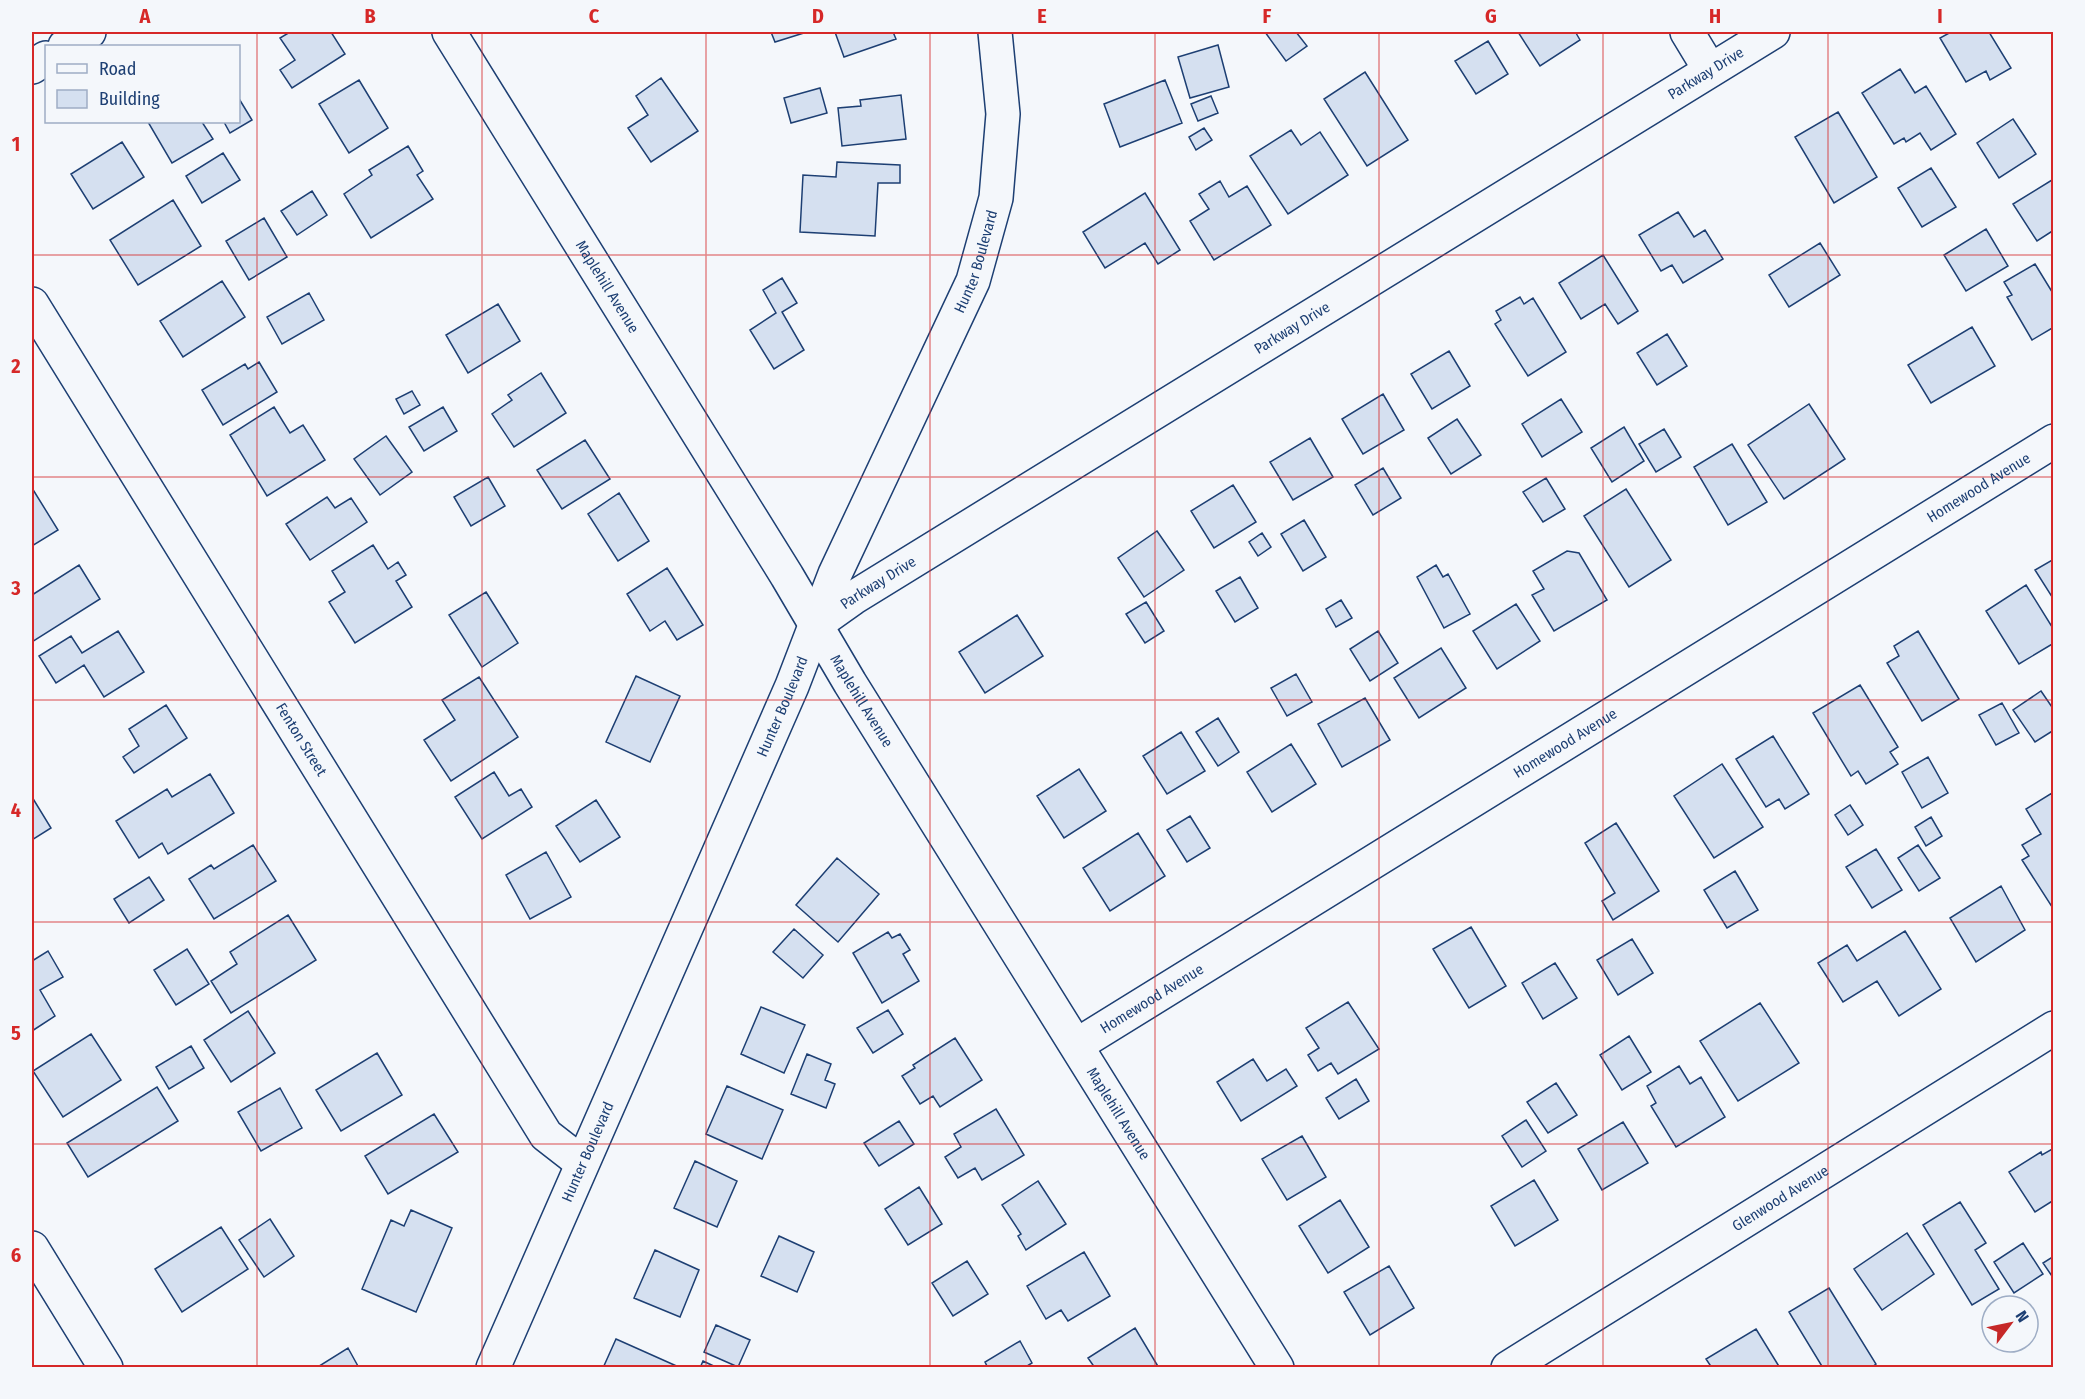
<svg xmlns="http://www.w3.org/2000/svg" width="2085" height="1399" font-family="'Fira Sans Condensed',sans-serif">
  <style>
    .building { fill: #d5e0f0; stroke: #1d3f73; stroke-width: 1.5 }
    .lines { fill: none; stroke-linecap: round; stroke-linejoin: round }
    .minor-casing { stroke: #1d3f73; stroke-width: 36 }
    .minor { stroke: #f4f7fb; stroke-width: 33 }
    .grid { fill: none; stroke: #d62828; stroke-width: 1.5; stroke-opacity: 0.55 }
    .labels { text-anchor: middle; dominant-baseline: central; stroke-width: 4.5; stroke-linejoin: round; paint-order: stroke }
    .street-label { font-size: 15px; fill: #1d3f73; stroke: #f4f7fb }
    .neatline { fill: none; stroke: #d62828; stroke-width: 2 }
    .grid-label { font-size: 20px; text-anchor: middle; font-weight: bold; fill: #d62828 }
  </style>
  <rect width="100%" height="100%" fill="#f4f7fb"/>
  <!-- building -->
  <path class="building" d="M290,32H331L345,54L292,88L280,70L295,60L280,38Z
    M771,32H807L775,42Z
    M835,32H893L896,39L844,57Z
    M1265,32H1296L1307,46L1286,61Z
    M1518,32H1579L1576,33L1580,40L1540,66Z
    M1951,32H1989L2011,68L1990,80L1986,71L1966,82L1940,38Z
    M1488,41L1508,74L1476,94L1455,61Z
    M1218,45L1229,87L1190,98L1178,57Z
    M1900,69L1915,93L1926,86L1956,134L1931,150L1920,133L1906,142L1904,138L1894,144L1862,93Z
    M1365,72L1408,140L1367,166L1324,99Z
    M661,78L698,131L651,162L628,128L648,115L636,96Z
    M359,80L388,128L349,153L319,104Z
    M1165,80L1182,123L1120,147L1104,104Z
    M820,88L827,113L791,123L784,98Z
    M901,95L906,139L842,146L838,108L861,106L860,100Z
    M1211,96L1218,113L1198,121L1191,104Z
    M238,97L252,120L230,133L224,122H238Z
    M1838,112L1877,177L1834,203L1795,137Z
    M2013,119L2036,154L1999,178L1977,143Z
    M148,122H202L213,139L172,163Z
    M1204,128L1212,140L1196,150L1189,137Z
    M1291,130L1301,145L1320,132L1348,175L1288,214L1250,156Z
    M122,142L144,177L93,209L71,174Z
    M408,146L423,171L417,175L433,199L371,238L344,194L372,175L369,170Z
    M223,153L240,180L202,203L186,176Z
    M837,162L900,165V183H878L875,236L800,232L803,175L836,177Z
    M1931,168L1956,207L1922,227L1898,188Z
    M2052,180L2054,182V230L2037,241L2013,204Z
    M1220,181L1229,197L1247,186L1271,225L1214,260L1190,221L1209,209L1199,194Z
    M312,191L327,215L297,235L281,211Z
    M1145,193L1180,250L1158,264L1145,243L1105,268L1083,232Z
    M173,200L201,246L138,285L110,240Z
    M1678,212L1694,237L1705,230L1723,259L1683,283L1672,265L1661,271L1639,235Z
    M264,218L287,257L249,280L226,241Z
    M1986,229L2008,266L1966,291L1944,255Z
    M1820,243L1840,275L1789,307L1769,275Z
    M1603,255L1638,311L1618,324L1605,304L1581,319L1559,283Z
    M2035,264L2054,295V327L2032,340L2007,297L2012,295L2004,282Z
    M782,278L797,303L782,312L804,350L774,369L750,330L776,313L763,290Z
    M222,281L245,317L183,357L160,321Z
    M309,293L324,320L282,344L267,317Z
    M1520,297L1524,304L1533,298L1566,352L1528,376L1495,324L1501,320L1496,311Z
    M498,304L520,341L468,373L446,335Z
    M1972,327L1995,366L1931,403L1908,365Z
    M1667,334L1687,366L1657,385L1637,353Z
    M1449,351L1470,386L1432,409L1411,374Z
    M259,362L277,392L223,425L202,390L245,364L248,369Z
    M541,373L566,413L514,447L492,414L512,400L508,395Z
    M412,391L420,405L404,414L396,399Z
    M1383,394L1404,430L1363,454L1342,419Z
    M1561,399L1582,432L1542,457L1522,424Z
    M1809,404L1845,459L1784,499L1748,445Z
    M274,407L290,433L303,425L325,460L267,496L230,435Z
    M443,407L457,431L424,451L409,427Z
    M1457,419L1481,455L1451,474L1428,438Z
    M1624,427L1644,461L1612,482L1591,448Z
    M1664,429L1681,457L1656,472L1639,444Z
    M386,436L412,472L380,495L354,459Z
    M1310,438L1333,477L1293,500L1270,462Z
    M585,440L610,479L562,509L537,470Z
    M1732,444L1767,502L1728,525L1694,467Z
    M1383,468L1401,498L1373,515L1355,485Z
    M488,477L505,506L471,526L454,497Z
    M1546,478L1565,509L1543,522L1523,492Z
    M1233,485L1256,522L1214,548L1191,511Z
    M32,488L58,530L32,546Z
    M1626,489L1671,560L1629,587L1584,516Z
    M619,493L649,541L618,561L588,514Z
    M327,497L335,508L351,498L367,522L310,560L286,524Z
    M1304,520L1326,557L1303,571L1281,534Z
    M1157,531L1184,570L1144,597L1118,558Z
    M1262,533L1271,547L1258,556L1249,542Z
    M373,545L388,569L398,562L406,575L396,581L412,607L355,643L329,602L345,592L332,571Z
    M1567,551L1579,553L1607,600L1554,631L1532,595L1544,589L1533,571Z
    M2054,559V600L2035,570Z
    M79,565L100,599L32,642V595Z
    M1436,565L1443,577L1448,574L1470,614L1444,628L1417,577Z
    M667,568L703,625L677,640L665,621L650,631L627,594Z
    M1240,577L1258,608L1235,622L1216,591Z
    M2026,585L2054,630V643L2019,664L1986,611Z
    M486,592L518,643L482,667L449,615Z
    M1341,600L1352,618L1336,627L1326,609Z
    M1146,602L1164,631L1145,643L1126,614Z
    M1516,604L1540,641L1497,669L1473,631Z
    M1017,615L1043,656L985,693L959,652Z
    M118,631L144,672L104,697L84,665L56,683L39,656L71,636L82,653Z
    M1378,631L1398,663L1370,681L1350,649Z
    M1918,631L1959,699L1922,721L1887,663L1899,656L1894,646Z
    M1441,648L1466,688L1419,718L1394,678Z
    M1296,674L1312,702L1287,716L1271,688Z
    M636,676L680,696L650,762L606,742Z
    M479,677L518,737L451,781L424,740L455,720L442,700Z
    M1860,685L1898,747L1890,752L1898,764L1866,784L1858,771L1851,776L1813,713Z
    M2041,691L2054,710V730L2035,742L2013,710Z
    M1365,698L1390,740L1342,767L1318,724Z
    M2002,703L2019,733L1996,745L1979,715Z
    M166,705L187,738L134,773L123,757L139,746L129,729Z
    M1218,718L1239,752L1218,766L1196,732Z
    M1181,732L1205,771L1167,794L1143,756Z
    M1773,736L1809,794L1785,809L1779,799L1766,807L1736,759Z
    M1291,744L1316,784L1272,812L1247,772Z
    M1928,757L1948,793L1922,808L1902,772Z
    M1722,764L1763,827L1714,858L1674,796Z
    M1079,769L1106,811L1064,838L1037,796Z
    M494,772L509,796L521,789L532,807L482,839L455,797Z
    M210,774L234,813L168,854L162,843L139,858L116,821L167,789L172,797Z
    M2052,793L2054,796V910L2022,860L2029,856L2022,845L2041,834L2026,809Z
    M32,797L51,828L32,840Z
    M596,800L620,837L580,862L556,826Z
    M1850,805L1863,825L1848,835L1835,815Z
    M1190,816L1210,848L1187,862L1167,830Z
    M1931,817L1942,836L1926,846L1915,827Z
    M1616,823L1659,891L1613,920L1602,901L1615,893L1585,843Z
    M1138,833L1165,876L1110,911L1083,868Z
    M253,845L276,881L214,919L189,879L211,865L214,869Z
    M1918,845L1940,878L1919,891L1898,858Z
    M1876,849L1902,890L1872,908L1846,867Z
    M546,852L571,897L530,919L506,875Z
    M837,858L879,894L838,942L796,905Z
    M1735,871L1758,910L1727,928L1704,890Z
    M149,877L164,900L129,923L114,899Z
    M2001,886L2025,930L1976,962L1950,918Z
    M288,915L316,960L231,1013L211,981L237,964L230,952Z
    M1471,927L1506,986L1469,1008L1433,949Z
    M794,929L823,955L803,978L773,952Z
    M1905,931L1941,989L1899,1016L1877,981L1843,1002L1818,963L1847,945L1857,961Z
    M888,932L892,938L900,934L910,950L903,954L919,981L882,1003L853,953Z
    M1632,939L1653,973L1618,995L1597,960Z
    M187,949L209,984L176,1005L154,970Z
    M48,951L63,977L40,990L55,1016L32,1031V961Z
    M1555,963L1577,998L1543,1019L1522,983Z
    M1348,1002L1379,1049L1338,1074L1331,1063L1318,1071L1308,1055L1319,1048L1306,1028Z
    M1760,1003L1799,1063L1738,1101L1700,1041Z
    M761,1007L805,1025L784,1073L741,1054Z
    M888,1010L903,1034L873,1053L857,1028Z
    M248,1011L275,1053L231,1082L204,1040Z
    M91,1034L121,1080L63,1117L33,1071Z
    M1629,1036L1651,1072L1622,1090L1600,1055Z
    M955,1038L982,1080L940,1107L933,1096L920,1104L902,1076L915,1068L913,1065Z
    M191,1046L204,1068L169,1089L156,1067Z
    M377,1053L402,1095L341,1131L316,1090Z
    M807,1054L831,1064L825,1080L835,1084L826,1108L791,1094Z
    M1253,1059L1267,1081L1286,1069L1297,1086L1241,1121L1217,1082Z
    M1679,1066L1690,1084L1701,1077L1725,1117L1676,1147L1651,1106L1656,1103L1647,1086Z
    M1356,1079L1369,1101L1339,1119L1326,1098Z
    M1556,1083L1577,1115L1548,1133L1527,1102Z
    M727,1086L783,1110L762,1159L706,1134Z
    M157,1087L178,1121L88,1177L67,1143Z
    M280,1088L302,1128L261,1151L238,1112Z
    M996,1109L1024,1155L982,1180L975,1168L958,1178L945,1157L961,1147L954,1134Z
    M434,1114L458,1152L388,1194L365,1156Z
    M1526,1120L1546,1151L1522,1167L1502,1136Z
    M899,1121L914,1144L879,1166L864,1143Z
    M1623,1122L1648,1163L1602,1190L1578,1149Z
    M1302,1136L1326,1177L1287,1200L1262,1159Z
    M2054,1148V1200L2035,1212L2009,1172L2041,1152L2042,1155Z
    M695,1161L737,1181L717,1227L674,1208Z
    M1534,1180L1558,1220L1515,1246L1491,1206Z
    M1038,1181L1066,1224L1026,1250L1018,1236L1021,1234L1002,1205Z
    M919,1187L942,1224L908,1245L885,1209Z
    M1340,1200L1369,1247L1328,1273L1299,1226Z
    M1960,1202L1986,1243L1975,1250L1999,1289L1972,1305L1923,1225Z
    M411,1210L452,1228L416,1312L362,1289L391,1220L404,1226Z
    M270,1219L294,1256L264,1277L239,1240Z
    M221,1227L248,1269L182,1312L155,1269Z
    M1907,1233L1934,1274L1882,1310L1854,1269Z
    M779,1236L814,1252L797,1292L761,1276Z
    M2023,1243L2043,1274L2014,1293L1994,1262Z
    M655,1250L699,1270L680,1317L634,1298Z
    M1084,1252L1110,1296L1068,1321L1061,1310L1046,1319L1027,1286Z
    M2054,1256V1279L2043,1263Z
    M967,1261L988,1294L953,1316L932,1283Z
    M1389,1266L1414,1308L1370,1335L1344,1292Z
    M1829,1288L1876,1364L1871,1368H1823L1789,1312Z
    M716,1325L750,1340L738,1367L704,1352Z
    M1135,1328L1159,1368H1095L1088,1358Z
    M1756,1329L1780,1368H1712L1706,1359Z
    M616,1339L681,1368H603Z
    M1020,1341L1032,1363L1024,1368H988L985,1362Z
    M348,1348L359,1368H316Z
    M703,1361L718,1368H700Z"/>
  <g class="lines">
    <defs>
      <g id="minor">
        <path id="s1" d="M449,32L787,576L850,683L1277,1368"/>
        <path d="M1687,32L1710,70"/>
        <path d="M65,46L89,32"/>
        <path d="M32,67L46,58"/>
        <path id="s2" d="M32,304L546,1135L582,1163"/>
        <path id="s3" d="M815,625L853,598L1773,32"/>
        <path id="s4" d="M1077,1045L2054,441"/>
        <path d="M32,1248L106,1368"/>
        <path id="s5" d="M493,1368L792,686L835,574L973,281L996,198L1003,114L995,32"/>
        <path id="s6" d="M1508,1368L2054,1028"/>
      </g>
    </defs>
    <!-- minor casing -->
    <use href="#minor" class="minor-casing"/>
    <!-- minor -->
    <use href="#minor" class="minor"/>
  </g>
  <!-- grid -->
  <path class="grid" d="M257,32V1368M482,32V1368M706,32V1368M930,32V1368M1155,32V1368M1379,32V1368M1603,32V1368M1828,32V1368M32,255H2054M32,477H2054M32,700H2054M32,922H2054M32,1144H2054"/>
  <g class="labels">
    <!-- street labels -->
    <g class="street-label">
      <text stroke="none"><textPath href="#s3" startOffset="1048">Parkway Drive</textPath></text>
      <text stroke="none"><textPath href="#s5" startOffset="1208">Hunter Boulevard</textPath></text>
      <text stroke="none"><textPath href="#s1" startOffset="300">Maplehill Avenue</textPath></text>
      <text stroke="none"><textPath href="#s3" startOffset="562">Parkway Drive</textPath></text>
      <text stroke="none"><textPath href="#s4" startOffset="1060">Homewood Avenue</textPath></text>
      <text stroke="none"><textPath href="#s3" startOffset="76">Parkway Drive</textPath></text>
      <text stroke="none"><textPath href="#s1" startOffset="786">Maplehill Avenue</textPath></text>
      <text stroke="none"><textPath href="#s5" startOffset="722">Hunter Boulevard</textPath></text>
      <text stroke="none"><textPath href="#s2" startOffset="512">Fenton Street</textPath></text>
      <text stroke="none"><textPath href="#s4" startOffset="574">Homewood Avenue</textPath></text>
      <text stroke="none"><textPath href="#s4" startOffset="88">Homewood Avenue</textPath></text>
      <text stroke="none"><textPath href="#s1" startOffset="1272">Maplehill Avenue</textPath></text>
      <text stroke="none"><textPath href="#s5" startOffset="236">Hunter Boulevard</textPath></text>
      <text stroke="none"><textPath href="#s6" startOffset="321">Glenwood Avenue</textPath></text>
    </g>
  </g>
  <!-- border -->
  <rect width="2085" height="1399" fill="none" stroke="#f4f7fb" stroke-width="66"/>
  <!-- legend -->
  <rect x="45" y="45" width="195" height="78" fill="#f4f7fb" stroke="#9eadc5" stroke-width="1.5"/>
  <rect x="57" y="64" width="30" height="9" fill="#f4f7fb" stroke="#9eadc5" stroke-width="1.5"/>
  <text x="99" y="75" font-size="18" fill="#1d3f73">Road</text>
  <rect x="57" y="90" width="30" height="18" fill="#d5e0f0" stroke="#9eadc5" stroke-width="1.5"/>
  <text x="99" y="105" font-size="18" fill="#1d3f73">Building</text>
  <!-- north arrow -->
  <g transform="translate(2010 1324) rotate(58)"><circle r="28" fill="#f4f7fb" stroke="#9eadc5" stroke-width="1.5"/>
  <path d="M0-4.5L10 22L0 15L-10 22Z" fill="#c62828"/>
  <text y="-9" font-size="16" font-weight="bold" text-anchor="middle" fill="#1d3f73">N</text>
  </g>
  <rect x="33" y="33" width="2019" height="1333" class="neatline"/>
  <g class="grid-label">
    <text x="145" y="23">A</text>
    <text x="370" y="23">B</text>
    <text x="594" y="23">C</text>
    <text x="818" y="23">D</text>
    <text x="1042" y="23">E</text>
    <text x="1267" y="23">F</text>
    <text x="1491" y="23">G</text>
    <text x="1715" y="23">H</text>
    <text x="1940" y="23">I</text>
    <text x="16" y="151">1</text>
    <text x="16" y="373">2</text>
    <text x="16" y="595">3</text>
    <text x="16" y="817">4</text>
    <text x="16" y="1040">5</text>
    <text x="16" y="1262">6</text>
  </g>
</svg>
